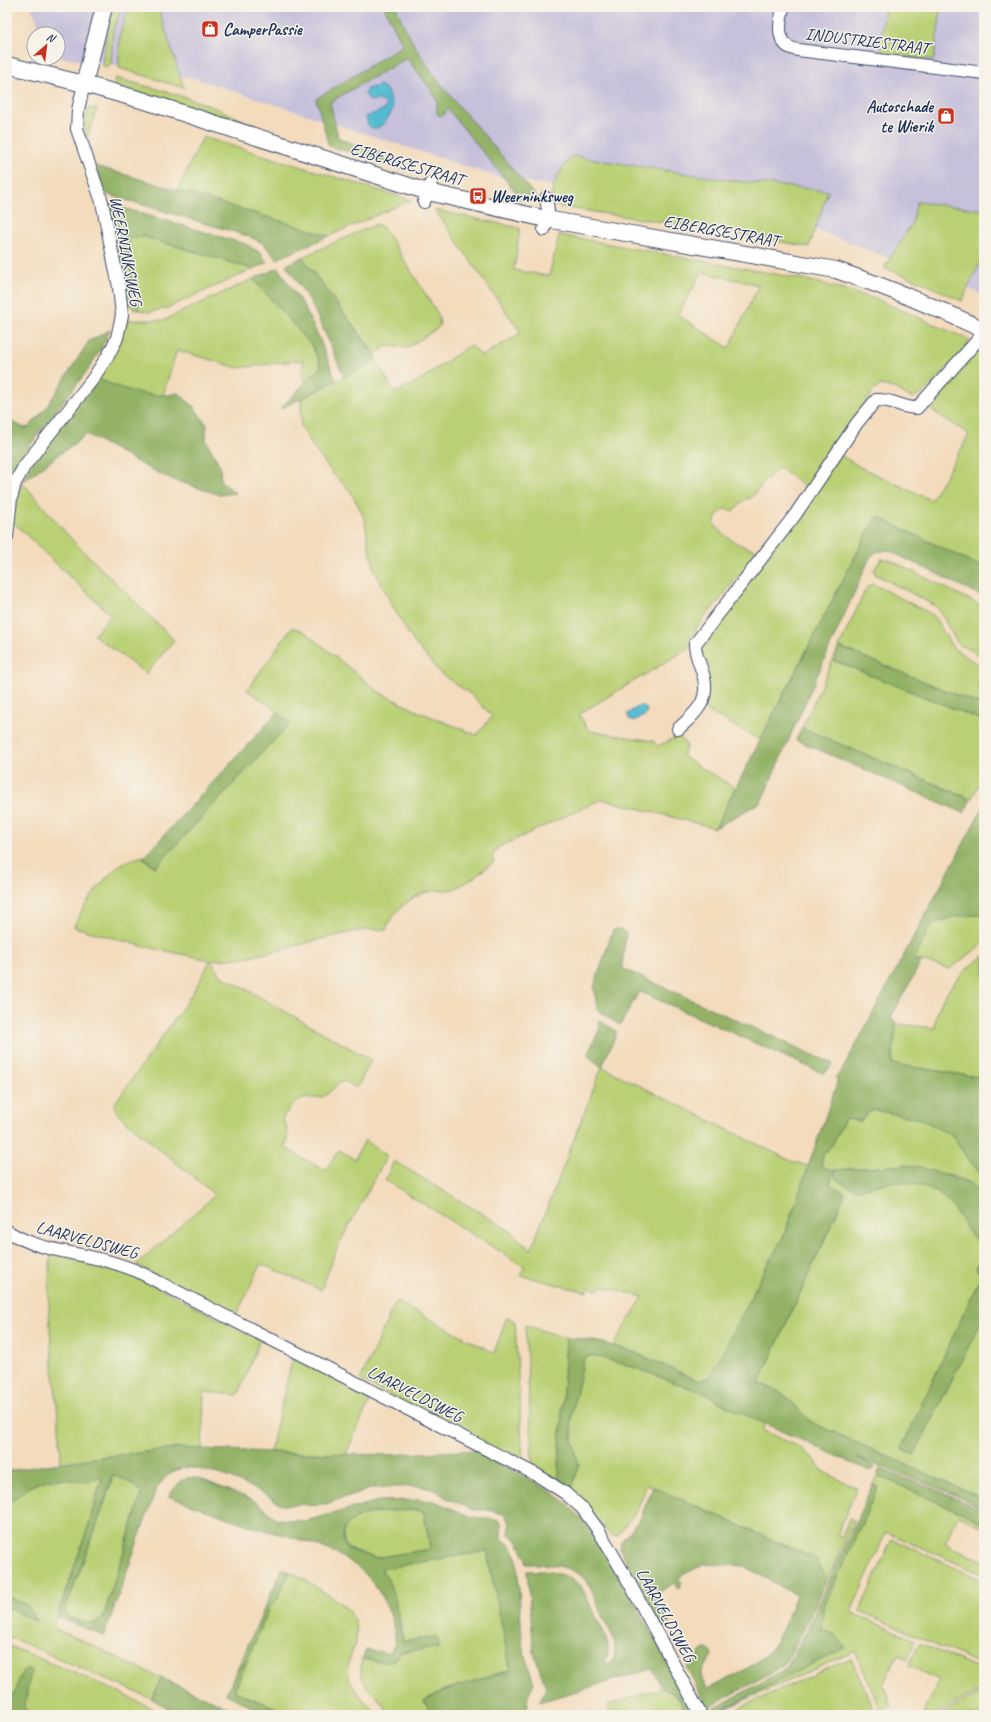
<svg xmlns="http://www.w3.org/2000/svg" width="991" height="1722" font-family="Caveat,sans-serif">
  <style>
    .industrial { fill: #c6c0da }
    .green { fill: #bad075; stroke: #6a806a; fill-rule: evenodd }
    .forest { fill: #93b266; stroke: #577062; fill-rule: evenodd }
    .water { fill: #53bcd0; stroke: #377697 }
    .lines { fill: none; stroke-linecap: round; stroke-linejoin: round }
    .minor-casing { stroke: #3b496c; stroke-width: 14 }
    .major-casing { stroke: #3b496c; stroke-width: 18 }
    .minor { stroke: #fff; stroke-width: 12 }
    .major { stroke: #fff; stroke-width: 16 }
    .labels { text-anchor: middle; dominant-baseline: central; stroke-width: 3; stroke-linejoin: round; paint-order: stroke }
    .poi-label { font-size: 17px; font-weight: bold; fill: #1b2f5e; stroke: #f7f3e8; text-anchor: start }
    .street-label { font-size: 17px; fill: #1b2f5e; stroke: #f7f3e8 }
  </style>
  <rect width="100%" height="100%" fill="#f7f3e8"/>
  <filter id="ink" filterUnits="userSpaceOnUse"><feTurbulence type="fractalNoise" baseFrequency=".025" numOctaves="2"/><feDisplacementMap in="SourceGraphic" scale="8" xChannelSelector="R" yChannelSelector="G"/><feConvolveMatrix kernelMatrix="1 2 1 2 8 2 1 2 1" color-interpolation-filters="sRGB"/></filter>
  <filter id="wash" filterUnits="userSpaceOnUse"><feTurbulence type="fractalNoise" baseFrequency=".012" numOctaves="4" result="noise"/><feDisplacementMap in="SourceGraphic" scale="16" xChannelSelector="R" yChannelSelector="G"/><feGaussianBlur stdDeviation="0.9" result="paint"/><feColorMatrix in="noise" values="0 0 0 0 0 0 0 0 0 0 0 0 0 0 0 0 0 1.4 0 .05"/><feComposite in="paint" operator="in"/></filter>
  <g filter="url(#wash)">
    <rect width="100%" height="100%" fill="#f3dbbc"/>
    <!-- industrial -->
    <path class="industrial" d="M31,7H984V295L817,230L498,177L194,78L58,57V34H43Z"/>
    <!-- green -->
    <path class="green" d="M114,7H122L113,30L111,65L109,67L102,66L109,19Z
      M130,7H158L184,88L119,68C119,44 118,29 130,7Z
      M885,7H941L934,60L881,54V40Z
      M115,78C164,91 214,102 257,129L115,86L114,82Z
      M89,108L97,109L86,141L84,126Z
      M203,137L411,200L329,236L177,191Z
      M572,156L728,180L828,191L809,247L736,233L554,206C546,190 562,168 572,156Z
      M917,202L984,210V254L962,301L919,281L884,268L912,223Z
      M435,210L520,228L514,270L549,276L559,235L808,280L876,299L970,340L962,353L923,393L912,398L894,388L880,385L871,394L807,488L778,467L750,499L746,498L734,511L725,509L717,515L714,524C725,538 742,549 760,550L698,626L689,642L691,647L579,714L589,731L653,741L658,746L679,736L687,746L682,756L735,788L715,828L602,799L497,848L492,857L494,862C481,871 468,884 453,889C446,891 438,890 431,891C412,895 392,911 386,930C366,927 345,934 325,938C288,948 249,960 211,960L219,974L371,1060L357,1088L344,1081C335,1084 331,1093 324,1096C319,1099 314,1098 308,1098C296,1099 288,1110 282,1119C289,1127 288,1138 285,1148L325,1171L339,1150L355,1159L365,1140L387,1156L337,1248L321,1290L261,1264L236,1316L136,1265L215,1195L121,1117L115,1109V1103L186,1003L202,977L210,960L142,946L74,927C79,911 108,871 123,863C129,860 137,858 144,856L143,858L154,867L290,723L273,708L247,690L292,627L305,632L379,692L419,712L477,735L492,716L472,695L441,674L413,641L394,609L375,571L368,543L365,520L358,505L350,491L333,474L313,447L301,426V399L376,360L395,393L420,380L470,345L482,356L521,333ZM702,272L759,285L729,348L678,315Z
      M377,224L384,228L438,314L440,325L438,328L407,348L387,346L375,354L302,257Z
      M145,237L253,269L165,309L149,312L139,310L128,245L132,238Z
      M253,279L313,347L321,366L306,382L302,375L303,360L238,368L177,350L163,395C144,398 112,385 95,378L129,320H164Z
      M984,345V568L876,516L760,740L702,708L700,639L840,455L860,467L931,500L963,446L969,434L925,406L935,393Z
      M22,482L73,541L174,640L146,674L94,635L111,615L48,556L12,521Z
      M881,559L890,560L984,607V657L958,644L939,610L934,605L875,574L874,570Z
      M873,584L933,615L953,648L981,666L978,688L984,693V706L839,647L865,591L868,586Z
      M833,660L984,721V775L971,799L802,728Z
      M973,915H984V941L979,947L950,969L913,959L932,924L957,916Z
      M984,956V1078L892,1064L896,1024L935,1028C935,999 961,971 984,956Z
      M602,1067L791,1161L809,1166L781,1242L766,1267L718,1364C712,1373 709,1378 699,1381L629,1350L613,1346L643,1297L602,1286L598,1290L589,1287L586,1292L520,1275L525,1267L385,1180L394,1161L509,1230L531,1250Z
      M875,1110L921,1119L954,1137L966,1157L984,1177V1195L972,1184L956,1177L906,1165L835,1170L836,1179C843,1183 851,1189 859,1189C864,1189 871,1186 877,1185C894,1181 911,1181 928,1188C962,1202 960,1231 984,1246V1253L976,1268L982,1274L902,1447V1450L914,1455L984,1316V1499L819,1426L810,1421L784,1394L759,1383L837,1213L845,1192L829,1185L821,1167L823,1155L832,1145L845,1119L861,1121L868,1112Z
      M51,1253L136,1276L260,1340L238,1395L204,1392L202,1449L180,1448L61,1463C59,1393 43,1323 51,1253Z
      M396,1301L494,1353L507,1317L515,1321L523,1465L360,1380Z
      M525,1325L566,1338L558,1485L533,1470Z
      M593,1355L639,1369L686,1387L699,1390L728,1407L764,1423L763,1431L800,1447L814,1459L822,1471L857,1488L837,1535L842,1537L849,1519L854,1520L827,1580L816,1559L647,1484L637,1511L617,1536L610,1535L588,1509L570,1494L579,1466L573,1442L571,1417L584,1358Z
      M293,1357L372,1396L346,1454L270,1452Z
      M877,1475L984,1523V1527L958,1516L945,1544L984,1561V1575L886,1532L851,1612L915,1640L908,1659L898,1655L883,1685L892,1706L881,1710L855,1651L723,1710L845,1647L835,1635L821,1629L823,1608L877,1490V1486H872Z
      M113,1476C125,1477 133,1485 142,1493L103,1618C94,1628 79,1620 68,1617L65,1611C80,1566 100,1522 113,1476Z
      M102,1478L88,1527L53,1628C90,1643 125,1662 161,1678L152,1699L7,1636V1608L36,1620L27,1605L7,1597V1507C19,1493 35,1480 55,1479C66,1479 76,1482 87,1481C92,1481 97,1479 102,1478Z
      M419,1510L424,1512L431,1549L375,1558L347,1548C326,1508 397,1511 419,1510Z
      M892,1539L984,1581V1651L978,1663L860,1611Z
      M487,1551L510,1668L509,1670L439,1692L424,1701L432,1715H389C382,1694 355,1689 362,1659C378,1661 391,1667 401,1652L438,1648L437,1637L403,1641L400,1621L388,1580L380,1569Z
      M290,1572C301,1576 310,1583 319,1589C340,1603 360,1610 356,1640C353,1652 346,1662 349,1675C352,1692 368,1702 377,1715H293L234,1691L270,1607L276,1601Z
      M921,1644L983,1670L984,1668V1688L934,1715H923L939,1680L909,1666L918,1645Z
      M7,1645L101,1684L166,1715H32C17,1702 30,1701 27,1688C26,1683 23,1678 22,1673C20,1684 17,1694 7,1700Z
      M851,1658L876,1715H733L732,1711Z
      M662,1688L678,1697L686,1715H610L608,1705Z
      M984,1690V1715H940Z"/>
    <!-- forest -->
    <path class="forest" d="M384,7H396C414,54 446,92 479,129C499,152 518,176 538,199L540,203L516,198L517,194L451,113L447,109L444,115L440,116L437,114V100L432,91L407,58L330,102L338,137L345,141L397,159L404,163L406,170L329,146L316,99L403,45Z
      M96,166L311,230L329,236L277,259L263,243L248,236L103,193Z
      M106,203L245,244L261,253L267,263L253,269L145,237L132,238L128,245L139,310L134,309L129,305Z
      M302,257L372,351L378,357L376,360L344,377L327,337L310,301L286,265Z
      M278,268L303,305L320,340L336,381L280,409L321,366L313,347L253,279Z
      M110,330C85,389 28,430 7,491V420L25,428L29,427L46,408L89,341Z
      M95,378C121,388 150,400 178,393L193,406L207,425L206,440L220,466L221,482L236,493L220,495L174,480L148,468L87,434L22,482L34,460Z
      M876,516L984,568V597L888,550L876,552L870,557L761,802L715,828Z
      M839,647L984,706V721L833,660Z
      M278,712L290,723L156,867L143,858Z
      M802,728L965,797L971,799L964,813L796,740Z
      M983,807L984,808V861L980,872L984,875V915L957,916L932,924L913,959L921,962L891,1017L896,1024L892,1064L984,1078V1177L966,1157L954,1137L921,1119L875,1110L868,1112L861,1121L845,1119L832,1145L823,1155L821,1167L835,1170L906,1165L920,1167L972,1184L984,1195V1246C958,1230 962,1203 928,1188C911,1181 894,1181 877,1185C871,1186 864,1189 859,1189C851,1189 843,1183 836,1179L834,1170L830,1185L845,1192V1194L759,1383L784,1394L810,1421L819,1426L984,1499V1509L951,1493L858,1458L875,1467L874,1469L870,1471L728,1407L699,1390L686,1387L639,1369L593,1355L584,1358L571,1417L573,1442L579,1466L570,1494L558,1485L566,1338C613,1339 656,1362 699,1381L705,1379L711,1375L766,1267L785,1234L837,1083L836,1077L843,1069Z
      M620,929L626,933L622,966L624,969L833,1064L824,1074L641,992H639L620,1025L597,1010L594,987L613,930Z
      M599,1020L617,1032L602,1067L587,1055L600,1028Z
      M982,1256L984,1258V1316L914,1455L902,1450V1447L982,1274L975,1268Z
      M180,1448L293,1453L389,1455L476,1450L549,1490L564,1501L580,1517L591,1530L611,1560L698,1715H686L679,1697L662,1688L652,1669L539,1702L546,1688L534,1653L527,1571H545L559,1574L569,1577L581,1586L608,1641V1654L604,1664L606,1665L613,1662C618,1640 612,1635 602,1616C597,1605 595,1592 587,1582C573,1564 547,1564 527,1564L525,1556L517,1540L509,1534L510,1523L504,1514L488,1510H474L447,1498L435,1490L419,1486L373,1488L325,1504L282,1505L262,1492L226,1476L189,1467L176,1470L166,1477L157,1487L104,1636L57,1617L88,1527L102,1478C97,1479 92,1481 86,1481C76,1482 65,1478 55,1479C35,1480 19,1493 7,1507V1471L93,1458ZM112,1476C124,1477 134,1485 142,1493L103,1618C94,1628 79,1620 68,1617L65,1611C80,1566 100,1522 112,1476Z
      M880,1469L947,1494L984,1511V1523L877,1475Z
      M188,1478H198L255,1501L277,1519L306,1521L378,1501L419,1500L434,1501L472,1517L487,1518L500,1521L502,1526L501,1529V1538L511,1546L517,1559L522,1639L525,1656L534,1683L528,1696L526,1715H432L424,1701C449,1685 481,1680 509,1671L510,1668L487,1551L381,1569L388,1580L395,1599L403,1641L437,1637L438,1648L401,1652L396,1659L390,1662L362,1659L366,1650L387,1653C399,1645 395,1636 393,1624C392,1616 387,1608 384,1601C359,1547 299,1541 248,1525C221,1516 194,1505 168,1496L181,1481ZM419,1510L424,1512L430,1549L375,1558L347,1549C326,1508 397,1511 419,1510Z
      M872,1486H877V1490L823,1608L821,1629L835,1635L846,1647L723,1709L726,1715H708V1712L780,1672L789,1663L807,1630Z
      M653,1487L816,1559L827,1580L806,1625L786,1662L774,1671L706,1709L703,1699L687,1668L689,1662L705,1649L709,1650L712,1655L701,1674L702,1680L708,1689C727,1679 755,1667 769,1651C781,1638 789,1612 796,1595L744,1566L705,1564L680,1576L679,1579L682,1582L678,1589L674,1583L655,1595L670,1622L662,1628L620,1550L621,1542L640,1519Z
      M282,1569L290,1572L276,1601L270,1607L234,1691L293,1715H268L226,1694Z
      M7,1597L27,1605L37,1621L7,1608Z
      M25,1669H29L31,1672C30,1679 23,1703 25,1708C26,1711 29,1713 32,1715H7V1700C21,1692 16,1677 25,1669Z
      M161,1678L245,1715H180L152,1699Z"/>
    <!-- water -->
    <path class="water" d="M381,85L387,91L393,108C390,116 382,129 372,129L368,125L366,117L385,109L386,104L380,100L370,101L365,94L367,89Z
      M641,705L647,709L646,715L634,721L630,720L627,714L628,713Z"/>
  </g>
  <g filter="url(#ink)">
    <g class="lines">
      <defs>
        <path id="minor" d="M783,7C781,18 776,36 786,45C789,48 794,49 798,50L984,73
          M424,202L431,183
          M544,230L548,210L546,198
          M7,537L11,498L15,483L25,465L92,380L109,354L117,338L122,315L119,287L102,202L77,129L78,110L84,84
          M678,729C697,712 712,699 702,671C699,661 695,654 695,644L795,515L857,423L876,400C894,399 901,408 917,408L984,333
          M7,1231C35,1249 67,1251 99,1259C112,1262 124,1266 137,1271L537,1475L565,1493L582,1508L599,1531L630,1584L701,1715"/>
        <path id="major" d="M7,65L84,84L145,101L428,192L546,219L836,270C887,287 936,307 984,330
          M84,84L104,7"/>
      </defs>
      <!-- minor casing -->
      <use href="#minor" class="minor-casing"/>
      <!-- major casing -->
      <use href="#major" class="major-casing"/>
      <!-- minor -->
      <use href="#minor" class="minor"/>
      <!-- major -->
      <use href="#major" class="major"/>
    </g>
  </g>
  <!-- icons -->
  <defs>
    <symbol id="shop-square" viewBox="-11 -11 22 22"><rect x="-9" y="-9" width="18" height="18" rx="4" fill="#c8321e" stroke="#f7f3e8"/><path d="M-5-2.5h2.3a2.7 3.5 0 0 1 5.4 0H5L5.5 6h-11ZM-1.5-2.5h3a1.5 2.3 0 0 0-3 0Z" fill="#fff"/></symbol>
    <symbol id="bus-square" viewBox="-11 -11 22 22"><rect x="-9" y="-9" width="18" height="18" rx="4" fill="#c8321e" stroke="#f7f3e8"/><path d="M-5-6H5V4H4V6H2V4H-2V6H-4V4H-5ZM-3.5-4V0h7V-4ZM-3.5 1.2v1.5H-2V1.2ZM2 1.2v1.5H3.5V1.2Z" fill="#fff"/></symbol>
  </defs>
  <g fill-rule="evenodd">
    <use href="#shop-square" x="200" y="19" width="20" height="20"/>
    <use href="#shop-square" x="936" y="106" width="20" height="20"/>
    <use href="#bus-square" x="468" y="186" width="20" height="20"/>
  </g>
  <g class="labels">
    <!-- poi labels -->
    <g class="poi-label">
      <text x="223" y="29">CamperPassie</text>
      <text x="933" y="106" text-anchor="end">Autoschade<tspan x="933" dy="20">te Wierik</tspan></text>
      <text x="491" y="196">Weerninksweg</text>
    </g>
    <!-- street labels -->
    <g class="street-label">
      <text transform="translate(867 41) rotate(7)">INDUSTRIESTRAAT</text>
      <text transform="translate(407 164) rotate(16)">EIBERGSESTRAAT</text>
      <text transform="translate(721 231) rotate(10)">EIBERGSESTRAAT</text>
      <text transform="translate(126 251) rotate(79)">WEERNINKSWEG</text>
      <text transform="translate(87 1240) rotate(15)">LAARVELDSWEG</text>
      <text transform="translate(415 1394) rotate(27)">LAARVELDSWEG</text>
      <text transform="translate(666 1615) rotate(61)">LAARVELDSWEG</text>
    </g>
  </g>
  <!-- margin -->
  <rect width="991" height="1722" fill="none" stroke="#f7f3e8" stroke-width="24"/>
  <!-- north arrow -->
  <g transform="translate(46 46) rotate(28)"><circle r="19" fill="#f7f3e8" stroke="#9fa5b1"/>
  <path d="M0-3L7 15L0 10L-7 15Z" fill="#c8321e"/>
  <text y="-6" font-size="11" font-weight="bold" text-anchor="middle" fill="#1b2f5e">N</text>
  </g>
</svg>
